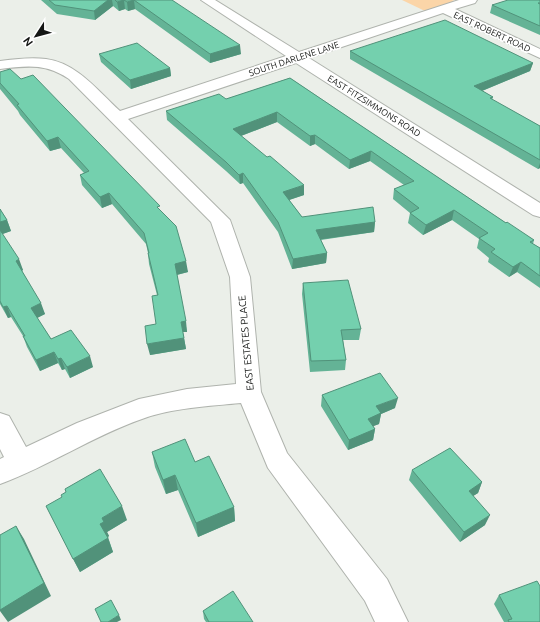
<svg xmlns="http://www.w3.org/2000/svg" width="540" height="622" font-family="Ubuntu,sans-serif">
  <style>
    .green { fill: #fbd5a8 }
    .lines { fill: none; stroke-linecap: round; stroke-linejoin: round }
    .minor-casing { stroke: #afb3ad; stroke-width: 2 }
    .minor { fill: #fff; fill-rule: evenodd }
    .wall { fill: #64b396 }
    .shaded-wall { fill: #51927a }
    .building { fill: #74d0ae; stroke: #51927a }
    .labels { text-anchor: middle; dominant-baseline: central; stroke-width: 3.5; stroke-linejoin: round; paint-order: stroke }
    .far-street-label { font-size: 9px; fill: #141614; stroke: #fff }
    .street-label { font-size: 10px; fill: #141614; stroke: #fff }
  </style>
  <rect width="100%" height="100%" fill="#ebefe9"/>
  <!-- green -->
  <path class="green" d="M402,0H452L455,1L425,11Z"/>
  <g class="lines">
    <defs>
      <path id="minor" d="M201,0H215L299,52L459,0H477L475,3L455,9L540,49V58L443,13L309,58L540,203V217L533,215L296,63L128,119L230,220L250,277L261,392L287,453L387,579L408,622H375L365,601L268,468L241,403C210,406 171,408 142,419C93,436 49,466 0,484V459L4,457L0,449V413L9,416L26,447L77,423L139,399L187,389L236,384L230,277L211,222L69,79C45,63 27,66 0,69V61C15,59 31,57 46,59C77,63 98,91 120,111L286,56Z"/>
    </defs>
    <!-- minor casing -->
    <use href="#minor" class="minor-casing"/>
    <!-- minor -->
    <use href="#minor" class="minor"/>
  </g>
  <!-- wall -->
  <path class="wall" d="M41,0H172L241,54L210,63L135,9L128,11L125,9L119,11L113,6L95,20L57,14Z
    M540,0V35L490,13L492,5Z
    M350,51L533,63L530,71L482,91L493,97L492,100L540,126V168L538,169L350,59Z
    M99,54L170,68L171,76L131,89L101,62Z
    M0,72L160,210L188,272L177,275L187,332H183L186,349L150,355L156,324L157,295L149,264L148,253L146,244L112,204L102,208L82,185L80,175L84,173L61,148L50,151L20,115L18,111L0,89Z
    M290,78L506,223L534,240L533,244L540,248V288L517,272L509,277L488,262L489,258L477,248L479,239L452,220L423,235L408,223L410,213L393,199L394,189L404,185L370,161L349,169L315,144L310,146L277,122L241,136L304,195L289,200L302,217L375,222L374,232L321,240L327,253L326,263L292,269L278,232L243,183L240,184L226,171L167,120L166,111L226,99Z
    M0,209L7,220L11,231L2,234L23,270L22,271L45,314L37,318L51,339L93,367L70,378L65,369L62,370L58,363L40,371L27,347L23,336L11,317L8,318L0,304Z
    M303,283L361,329L359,340H343L346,360L345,370L310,372L302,294Z
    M322,395L395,408L381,414L379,424L373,426L375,429L373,440L348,450L321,406Z
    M152,452L195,462L234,507L235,521L198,537L178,490L166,494L155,467Z
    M412,470L482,482L478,493L473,496L485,525L460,542L409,480Z
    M46,506L127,520L107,532L109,536L108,537L113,552L80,572Z
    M499,595L540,622H504L494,604Z
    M203,611L253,622H206L204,619Z"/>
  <!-- shaded-wall -->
  <path class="shaded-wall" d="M108,0H112L113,6L95,20L94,11Z
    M124,0L125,9L119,11L117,2Z
    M134,0L135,9L128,11L127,2Z
    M240,45L241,54L210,63V54Z
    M533,63L530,71L472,95L474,86Z
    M170,68L171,76L131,89L130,80Z
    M277,112V122L233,139V129Z
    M315,135V144L310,146V136Z
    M58,137L61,148L50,151L47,141Z
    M371,151L370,161L349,169L350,160Z
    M540,163V168L538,169Z
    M243,173V183L240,184L239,175Z
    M304,185V195L283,202V192Z
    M109,193L112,204L102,208L100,197Z
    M454,210L452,220L423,235L426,225Z
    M7,220L11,231L0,235V222Z
    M375,222L374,232L316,240V230Z
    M327,253L326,263L292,269L293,259Z
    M19,259L23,270L19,272L16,261Z
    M186,261L188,272L176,275L175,264Z
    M521,262L517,272L509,277L513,267Z
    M41,303L45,314L35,319L31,308Z
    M7,306L11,317L8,318L3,307Z
    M186,321L187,332H183L181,322Z
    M184,338L186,349L150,355L147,344Z
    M54,352L58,363L40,371L36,360Z
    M90,356L93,367L70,378L67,367Z
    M61,358L65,369L62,370L58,359Z
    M398,398L395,408L381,414L379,424L366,429L368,419L376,406Z
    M375,429L373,440L348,450L349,440Z
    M175,475L178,490L166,494L163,480Z
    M482,482L478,493L465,501L469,491Z
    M122,506L127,520L107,532L109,536L106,538L100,524L102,518Z
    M234,507L235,521L198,537L196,523Z
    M490,515L485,525L460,542L464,532Z
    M16,526L24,539L51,596L8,622L0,611V605Z
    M108,538L113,552L80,572L73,559Z
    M119,615L121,620L117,622H108Z"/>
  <!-- building -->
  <path class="building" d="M49,0H108L94,11L55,5Z
    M115,0H124L117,2Z
    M124,0H172L240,45L210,54L134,0L127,2Z
    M508,0H540V3H538L540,4V26L492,5Z
    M445,20L533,63L474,86L493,97L490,98L540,126V160L350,51Z
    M137,43L170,68L130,80L99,54Z
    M10,69L21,79L33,75L160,206L157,207L176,226L186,261L175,264L186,321L181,322L184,338L147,344L145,326L156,324L152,296L158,295L148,253H149L144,233L109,193L100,197L80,175L89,171L58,137L47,141L17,105L19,104L0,83V72Z
    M290,78L506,223L507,222L534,240L530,242L540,248V276L521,262L513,267L491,252L495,249L479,238L488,233L454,210L426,225L410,213L419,208L394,189L414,181L371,151L350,160L315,135L310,136L277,112L233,129L267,157L270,156L304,185L283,192L302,217L373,207L375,222L316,230L327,253L293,259L278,222L243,173L239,175L226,162L166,111L219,94L226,99Z
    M0,209L7,220L0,222Z
    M0,230L19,259L16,261L41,303L31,308L51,339L71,330L90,356L67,367L61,358L58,359L54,352L36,360L23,336H25L7,306L3,307L0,301Z
    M348,280L361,329L341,330L346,360L311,361L303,283Z
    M380,373L398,398L376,406L381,413L368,419L375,429L349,440L322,395Z
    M185,439L195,462L209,456L234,507L196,523L175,475L163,480L152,452Z
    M450,448L482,482L469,491L490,515L464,532L412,470Z
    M100,469L122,506L102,518L104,522L100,524L108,538L73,559L46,506L62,497L61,495L66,492L65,489Z
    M16,526L44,583L0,610V535Z
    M537,581L540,586V622H509L508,620L512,619L499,595Z
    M233,591L253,622H209L203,611Z
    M111,600L119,615L108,622H101L95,609Z"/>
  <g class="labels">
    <!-- far-street labels -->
    <g class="far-street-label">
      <text transform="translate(492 32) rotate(25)">EAST ROBERT ROAD</text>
      <text transform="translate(294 59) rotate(-18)">SOUTH DARLENE LANE</text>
      <text transform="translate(374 106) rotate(32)">EAST FITZSIMMONS ROAD</text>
    </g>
    <!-- street labels -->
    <g class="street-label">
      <text transform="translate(246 343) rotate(-95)">EAST ESTATES PLACE</text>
    </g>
  </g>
  <!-- north arrow -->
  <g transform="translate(36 36) rotate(234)" stroke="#ffffff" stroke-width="3" paint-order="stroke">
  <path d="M0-3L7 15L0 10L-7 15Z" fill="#141614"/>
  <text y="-6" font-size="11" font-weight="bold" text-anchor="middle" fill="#141614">N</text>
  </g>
</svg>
